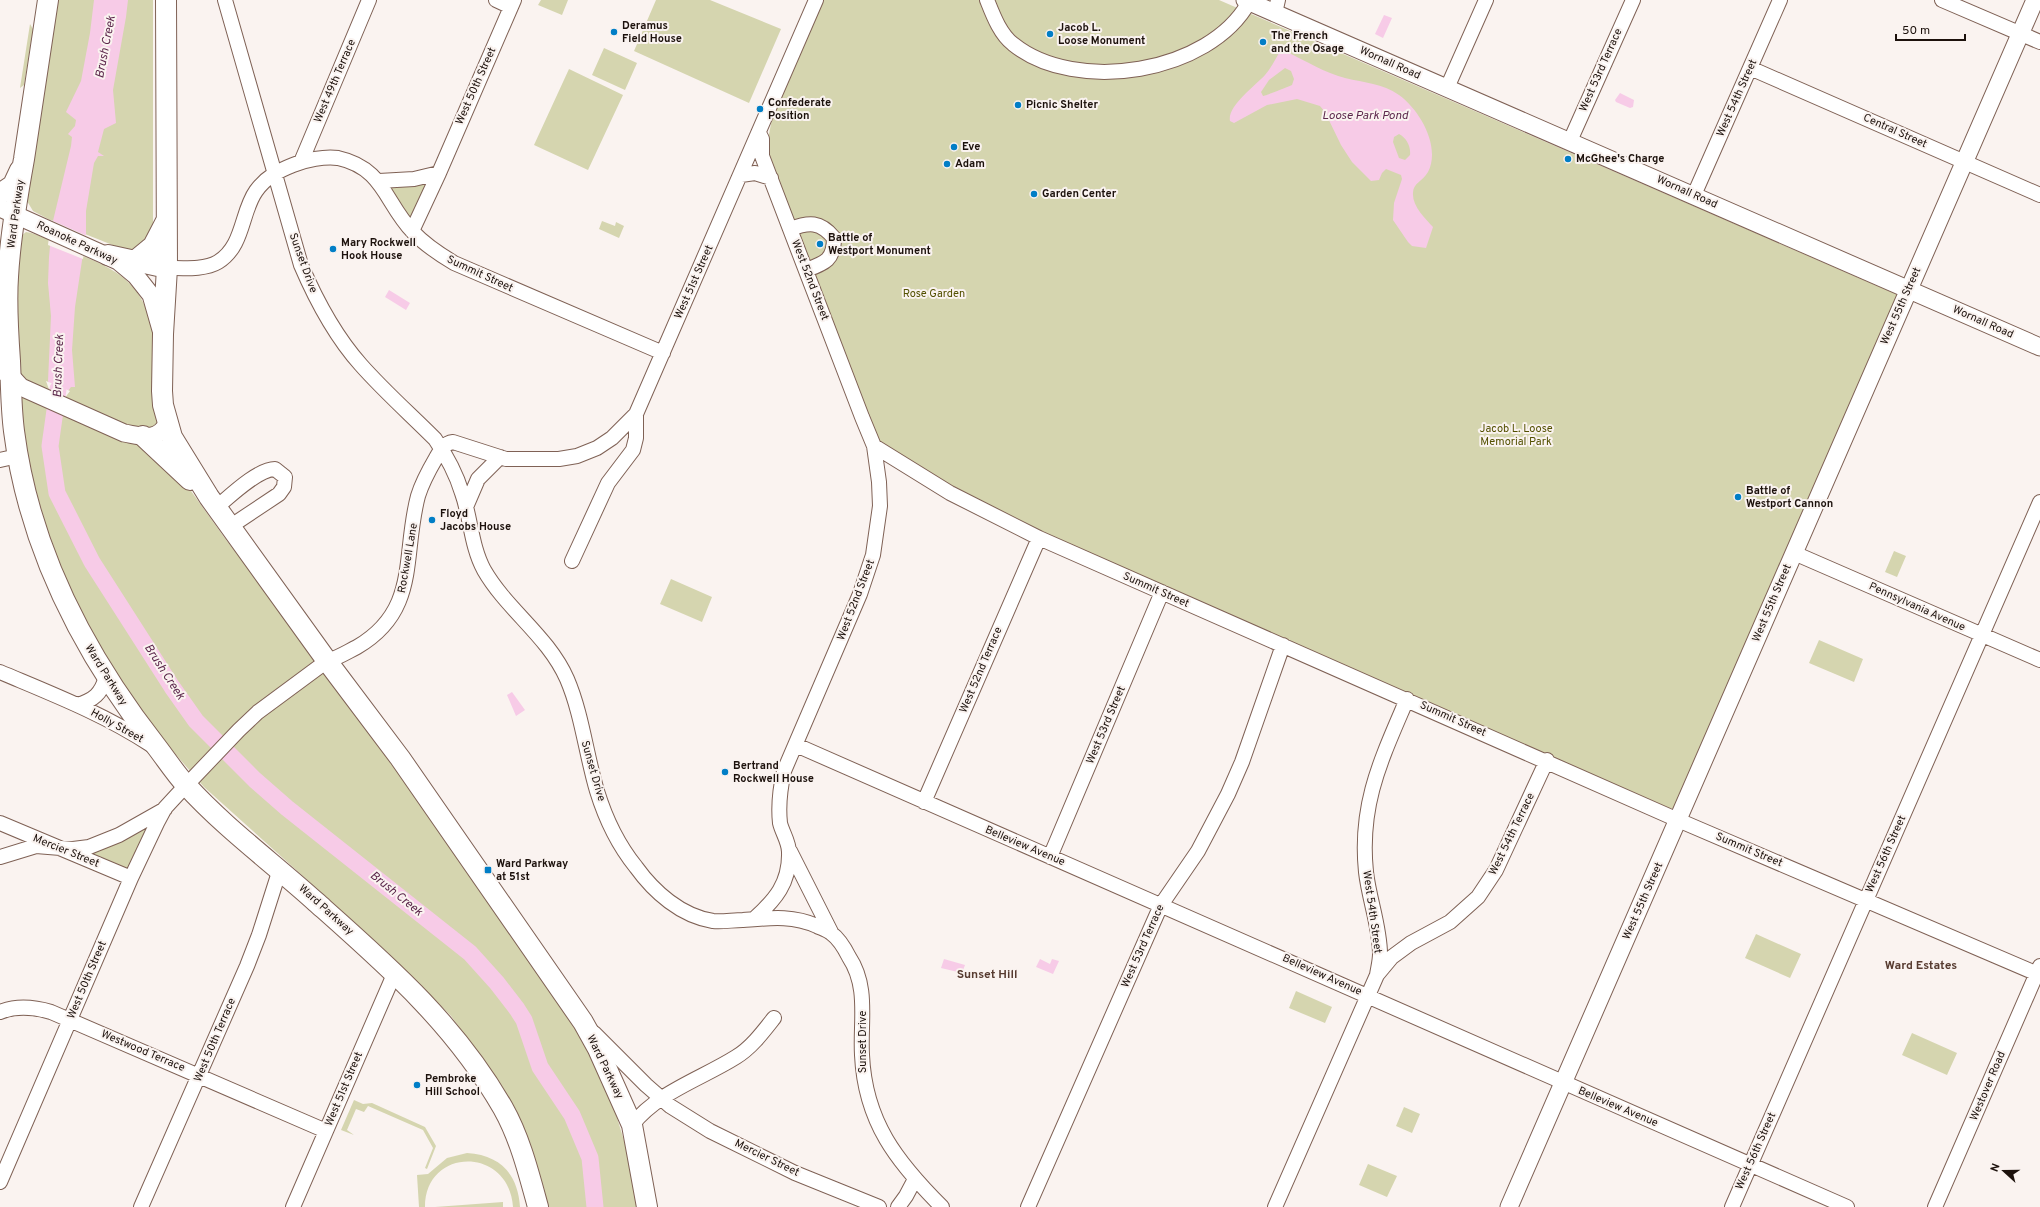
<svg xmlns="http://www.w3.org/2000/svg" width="2040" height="1207" font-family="Overpass,sans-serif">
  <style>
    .green { fill: #d5d5af }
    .water { fill: #f7cbe7; fill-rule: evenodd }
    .pier { fill: #faf3f0 }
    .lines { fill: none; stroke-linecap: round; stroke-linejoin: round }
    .river { stroke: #f7cbe7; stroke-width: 17 }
    .minor-casing { stroke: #7f6155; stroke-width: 16 }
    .major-casing { stroke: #7f6155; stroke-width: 19 }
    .highway-casing { stroke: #7f6155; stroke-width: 22 }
    .minor { stroke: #fff; stroke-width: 14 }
    .major { stroke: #fff; stroke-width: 17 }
    .highway { stroke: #fff; stroke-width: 20 }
    .poi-dot { fill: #017ec6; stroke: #faf3f0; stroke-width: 1.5 }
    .labels { text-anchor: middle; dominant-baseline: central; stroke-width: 4; stroke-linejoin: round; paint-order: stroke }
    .poi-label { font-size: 11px; font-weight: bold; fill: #1c110c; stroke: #faf3f0; text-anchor: start }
    .street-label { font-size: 11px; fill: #1c110c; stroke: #faf3f0 }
    .park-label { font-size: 11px; fill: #535000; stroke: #faf3f0 }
    .water-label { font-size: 12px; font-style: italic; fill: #5c284c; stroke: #faf3f0 }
    .neighbourhood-label { font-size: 12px; font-weight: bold; fill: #573b30; stroke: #faf3f0 }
  </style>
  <rect width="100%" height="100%" fill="#faf3f0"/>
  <!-- green -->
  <path class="green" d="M56,0H153V236L143,251L125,250L50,220L33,211L27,201Z
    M541,0H568L562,15L538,5Z
    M656,0H710L781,29L749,103L634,51Z
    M824,0H1219L1896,294L1897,296L1675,809L1669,808L1042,533L963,495L881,443L875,435L769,155V134L772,119Z
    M30,24L33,29L24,85L20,88Z
    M604,48L637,63L625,90L592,75Z
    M569,69L623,95L588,170L534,145Z
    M430,178L414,222L408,221L388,184Z
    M602,221L615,226L616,222L624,226L619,238L599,229Z
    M26,232C40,234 54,243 67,249C103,265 136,274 149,317L186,484L224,537L315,656L575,1022L612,1101L631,1164L638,1207H548L536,1166L489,1068L451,1016L386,951L204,787L151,726L128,695L84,620L61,568L46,528L31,471L21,418L15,300L21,236Z
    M1894,551L1906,556L1897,577L1885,572Z
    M671,579L712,597L702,622L660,604Z
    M1819,640L1863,659L1854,682L1809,663Z
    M146,825L148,827L129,871L96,858L93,854L94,850Z
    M1756,934L1801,954L1790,978L1745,958Z
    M1296,991L1332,1007L1325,1023L1289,1008Z
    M1912,1033L1957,1053L1947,1075L1902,1055Z
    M354,1100L363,1104L372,1103L425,1127L436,1146L427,1169L425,1168L433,1148L423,1130L368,1106L364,1112L356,1109L347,1130L354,1135L341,1130Z
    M1404,1107L1420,1114L1412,1133L1396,1126Z
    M467,1153C501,1155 518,1175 520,1207H513C509,1146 425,1147 425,1207H419L417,1175L428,1174L447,1158Z
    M1368,1164L1397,1176L1387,1197L1359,1185Z
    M503,1202V1207H435Z"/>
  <!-- water -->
  <path class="water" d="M94,0H128L126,17L113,90L116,123L104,129L98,152L104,156H98L94,163L86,211V234L75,307L72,350L75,387H71L57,405L48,381L51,316L48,283L49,257L52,225L71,146L72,137L68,134L75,126L76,120L66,112L81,81L90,33Z
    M1384,15L1392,18L1383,38L1375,34Z
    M1283,52H1287C1306,61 1325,73 1345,78C1365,83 1382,83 1399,95C1420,110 1441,147 1428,172C1423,181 1413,183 1413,193C1412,206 1425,218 1433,227L1426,248L1412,246L1408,242L1393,220L1394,203L1402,179L1401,175L1386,169L1382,173L1379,180L1371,181L1352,162L1341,145L1325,112L1320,106L1297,99L1267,105L1234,123L1230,121C1227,106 1256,85 1265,75C1271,68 1275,60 1279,53ZM1285,68L1291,71L1294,79L1292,85C1290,86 1265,96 1263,96L1261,92L1269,80ZM1399,134C1407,138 1411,147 1410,155L1405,160L1399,158L1393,142L1394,137Z
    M1620,93L1634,100L1633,107L1630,108L1616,102L1615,100Z
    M389,290L410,303L406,310L385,297Z
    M512,692L525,710L516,716L507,695Z
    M944,959L965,965L962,973L941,968Z
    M1040,959L1050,964L1052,959L1059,961L1053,974L1036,967Z"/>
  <!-- pier -->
  <path class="pier" d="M51,220L87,236L83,259L48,245Z
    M46,381L70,391L59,406H55Z"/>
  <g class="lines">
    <!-- river -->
    <path class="river" d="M58,389L50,446L57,493L92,562L172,687L196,721L255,780L287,808L470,953L497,983L517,1009L524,1020L540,1067L572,1115L590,1158L595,1207"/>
    <defs>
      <path id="minor" d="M225,0L301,265C316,300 335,336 361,365C384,391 410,414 435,439C446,455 456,473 462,493C471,518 471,546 484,570C507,610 548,636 567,679C582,714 586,754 597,791C605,817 619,846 636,867C654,892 681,916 713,921C722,922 733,920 743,920C770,918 792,915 817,926C821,928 827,930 831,933C838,938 845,949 849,957C869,987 860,1022 862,1055C865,1122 897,1162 942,1207
        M496,0L511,7
        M987,0C993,15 1000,34 1013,44C1076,95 1210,73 1249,2
        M1942,0L2040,42
        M1275,13L1278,0
        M1750,68L2040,195
        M1447,88L1486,0
        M1570,141L1633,0
        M301,162L369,0
        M741,175L755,173L771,178
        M379,181L414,179L439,173L514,0
        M1694,195L1780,0
        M790,229C809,222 820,221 834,238C834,260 825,263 806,270
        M412,231L439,173
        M167,268C183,268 205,270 218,262C244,246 241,212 256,191C266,177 278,171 293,165C305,160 325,156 338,158C384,168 385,203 413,232C425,245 439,254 454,263L663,353
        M874,446L950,493L1039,538L1678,820L2040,975
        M0,460L18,456
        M217,507C230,496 258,469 275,469L285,477L284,487L279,494L231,526
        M466,507L478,479L500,457
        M1794,553L2040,660
        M572,561L608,483L633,450L636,438V414L816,0
        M0,672C52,694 104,714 151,745
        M77,705C94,700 101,694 106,677
        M796,745L1847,1207
        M924,802L1039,538
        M0,823L131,878
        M790,851L831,932
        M0,857L36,846L73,849L89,847L119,835L165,809
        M1050,857L1162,592
        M754,919C775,900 790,883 789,852C789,842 782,832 780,823C778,805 780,789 784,771L860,594L873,555L880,506L879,482L874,446L862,417L762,156V139L759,133
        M1377,975L1392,957L1411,943L1450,922L1478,897L1496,870L1547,760
        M0,1012C17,1005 34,1007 51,1012L326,1131
        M594,1033L646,1085L670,1106L710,1131L795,1173L879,1207
        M632,1125C658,1092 701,1079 736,1057C751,1048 763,1032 774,1018
        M0,1182L131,878L157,823L165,808L177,795L239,730L258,712L327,661C338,658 347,652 357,647C420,610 402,556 418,496C422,483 429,470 436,458C440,451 444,443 453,442L506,459H559L577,456L597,448L612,438L636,414
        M141,1207L247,966L259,935L280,869
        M293,1207L395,972
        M898,1207L906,1196L915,1179
        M1028,1207L1161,905L1198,851L1228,794L1242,762L1283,645
        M1275,1207L1377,975C1378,968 1380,961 1380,954C1380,927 1369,899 1366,872C1359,804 1381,760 1407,699
        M1732,1207L2040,502
        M1935,1207L2040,966"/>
      <path id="major" d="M1245,0L2040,347
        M0,208L118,261L136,276L151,295L161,330
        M0,370L10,375L21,387L124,433C142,436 157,442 167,424
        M1509,1207L2035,0"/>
      <path id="highway" d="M48,0C40,53 32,106 24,159C17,198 10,238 8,277C6,305 8,333 10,361C11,384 11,408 14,431C29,548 84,654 156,746C166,759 175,773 186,785C225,828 273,863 316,902C388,966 454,1023 503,1108C520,1138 529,1174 538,1207
        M166,0L167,268L163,334L162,391L163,405L172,437L209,497L327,661L400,758L583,1022L598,1049L632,1125L647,1207
        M0,194L13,185L20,170
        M108,255L167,268
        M136,260L153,246L166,221
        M143,436L190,480"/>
    </defs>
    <!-- minor casing -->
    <use href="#minor" class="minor-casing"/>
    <!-- major casing -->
    <use href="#major" class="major-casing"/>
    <!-- highway casing -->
    <use href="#highway" class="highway-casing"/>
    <!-- minor -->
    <use href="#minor" class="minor"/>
    <!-- major -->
    <use href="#major" class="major"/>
    <!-- highway -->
    <use href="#highway" class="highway"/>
  </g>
  <!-- markers -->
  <g class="poi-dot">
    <circle cx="614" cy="32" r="4"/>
    <circle cx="1050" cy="34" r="4"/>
    <circle cx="1263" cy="42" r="4"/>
    <circle cx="1018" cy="105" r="4"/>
    <circle cx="760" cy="109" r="4"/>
    <circle cx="954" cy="147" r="4"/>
    <circle cx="1568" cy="159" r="4"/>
    <circle cx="947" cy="164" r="4"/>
    <circle cx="1034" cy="194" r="4"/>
    <circle cx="820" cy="244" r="4"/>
    <circle cx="333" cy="249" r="4"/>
    <circle cx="1738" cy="497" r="4"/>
    <circle cx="432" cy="520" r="4"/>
    <circle cx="725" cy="772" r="4"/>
    <rect x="484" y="866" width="8" height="8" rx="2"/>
    <circle cx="417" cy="1085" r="4"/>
  </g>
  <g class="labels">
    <!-- poi labels -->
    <g class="poi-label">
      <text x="622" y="26">Deramus<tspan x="622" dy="13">Field House</tspan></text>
      <text x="1058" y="28">Jacob L.<tspan x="1058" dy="13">Loose Monument</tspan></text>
      <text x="1271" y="36">The French<tspan x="1271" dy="13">and the Osage</tspan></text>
      <text x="768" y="103">Confederate<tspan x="768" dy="13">Position</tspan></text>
      <text x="1026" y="105">Picnic Shelter</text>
      <text x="962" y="147">Eve</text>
      <text x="1576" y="159">McGhee's Charge</text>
      <text x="955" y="164">Adam</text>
      <text x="1042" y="194">Garden Center</text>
      <text x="828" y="238">Battle of<tspan x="828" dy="13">Westport Monument</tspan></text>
      <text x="341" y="243">Mary Rockwell<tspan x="341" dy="13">Hook House</tspan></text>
      <text x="1746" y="491">Battle of<tspan x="1746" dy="13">Westport Cannon</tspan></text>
      <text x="440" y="514">Floyd<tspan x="440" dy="13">Jacobs House</tspan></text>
      <text x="733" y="766">Bertrand<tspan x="733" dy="13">Rockwell House</tspan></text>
      <text x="496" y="864">Ward Parkway<tspan x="496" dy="13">at 51st</tspan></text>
      <text x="425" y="1079">Pembroke<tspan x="425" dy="13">Hill School</tspan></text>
    </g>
    <!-- street labels -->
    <g class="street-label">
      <text transform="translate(1390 63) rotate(24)">Wornall Road</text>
      <text transform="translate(1601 70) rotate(-66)">West 53rd Terrace</text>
      <text transform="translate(335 81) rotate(-67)">West 49th Terrace</text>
      <text transform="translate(476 86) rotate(-66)">West 50th Street</text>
      <text transform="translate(1737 98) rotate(-66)">West 54th Street</text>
      <text transform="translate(1895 131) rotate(24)">Central Street</text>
      <text transform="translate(1687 192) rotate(24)">Wornall Road</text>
      <text transform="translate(16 214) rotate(-82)">Ward Parkway</text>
      <text transform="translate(77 243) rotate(25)">Roanoke Parkway</text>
      <text transform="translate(303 263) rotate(70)">Sunset Drive</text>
      <text transform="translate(480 274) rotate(25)">Summit Street</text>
      <text transform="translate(810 280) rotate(69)">West 52nd Street</text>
      <text transform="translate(694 282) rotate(-66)">West 51st Street</text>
      <text transform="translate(1901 306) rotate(-66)">West 55th Street</text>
      <text transform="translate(1983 322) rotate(24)">Wornall Road</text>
      <text transform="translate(408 558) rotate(-80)">Rockwell Lane</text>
      <text transform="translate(1156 590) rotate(24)">Summit Street</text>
      <text transform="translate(856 600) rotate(-69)">West 52nd Street</text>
      <text transform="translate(1772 603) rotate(-67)">West 55th Street</text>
      <text transform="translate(1917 607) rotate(24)">Pennsylvania Avenue</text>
      <text transform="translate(981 670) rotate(-67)">West 52nd Terrace</text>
      <text transform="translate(106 675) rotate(58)">Ward Parkway</text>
      <text transform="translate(1453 719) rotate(24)">Summit Street</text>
      <text transform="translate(1106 725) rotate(-67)">West 53rd Street</text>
      <text transform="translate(117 726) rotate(29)">Holly Street</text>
      <text transform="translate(593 771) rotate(74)">Sunset Drive</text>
      <text transform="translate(1512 834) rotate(-64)">West 54th Terrace</text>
      <text transform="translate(1025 846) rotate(23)">Belleview Avenue</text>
      <text transform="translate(1749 850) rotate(23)">Summit Street</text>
      <text transform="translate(66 851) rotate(22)">Mercier Street</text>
      <text transform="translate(1886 854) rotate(-66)">West 56th Street</text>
      <text transform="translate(1643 901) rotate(-66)">West 55th Street</text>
      <text transform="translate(326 910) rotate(42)">Ward Parkway</text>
      <text transform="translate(1372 912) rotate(82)">West 54th Street</text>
      <text transform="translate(1143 946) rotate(-66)">West 53rd Terrace</text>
      <text transform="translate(1322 975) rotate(24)">Belleview Avenue</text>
      <text transform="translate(87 980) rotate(-67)">West 50th Street</text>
      <text transform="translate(215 1040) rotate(-67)">West 50th Terrace</text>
      <text transform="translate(863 1042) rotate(-90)">Sunset Drive</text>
      <text transform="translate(143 1051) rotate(23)">Westwood Terrace</text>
      <text transform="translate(605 1067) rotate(64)">Ward Parkway</text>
      <text transform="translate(1988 1086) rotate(-67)">Westover Road</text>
      <text transform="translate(344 1089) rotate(-67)">West 51st Street</text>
      <text transform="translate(1618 1107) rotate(23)">Belleview Avenue</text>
      <text transform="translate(1756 1151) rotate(-66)">West 56th Street</text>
      <text transform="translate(767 1158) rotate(26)">Mercier Street</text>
    </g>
    <!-- park labels -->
    <g class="park-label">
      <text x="934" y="294">Rose Garden</text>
      <text x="1516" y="429">Jacob L. Loose<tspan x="1516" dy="13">Memorial Park</tspan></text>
    </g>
    <!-- water labels -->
    <g class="water-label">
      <text transform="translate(106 47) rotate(-79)">Brush Creek</text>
      <text x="1365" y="116">Loose Park Pond</text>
      <text transform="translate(59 366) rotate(-88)">Brush Creek</text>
      <text transform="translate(164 672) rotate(57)">Brush Creek</text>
      <text transform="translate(396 894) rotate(39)">Brush Creek</text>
    </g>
    <!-- neighbourhood labels -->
    <g class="neighbourhood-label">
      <text x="1921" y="966">Ward Estates</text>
      <text x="987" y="975">Sunset Hill</text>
    </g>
  </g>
  <!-- north arrow -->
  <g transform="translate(2004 1171) rotate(291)" stroke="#faf3f0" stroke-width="3" paint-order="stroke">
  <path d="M0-3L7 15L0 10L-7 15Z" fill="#1c110c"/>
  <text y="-6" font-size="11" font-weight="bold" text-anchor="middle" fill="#1c110c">N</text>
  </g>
  <!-- scale -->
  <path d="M1896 34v6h69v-6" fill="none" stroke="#1c110c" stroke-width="2"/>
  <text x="1902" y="34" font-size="12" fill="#1c110c" stroke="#faf3f0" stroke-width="3" paint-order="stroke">50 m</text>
</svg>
